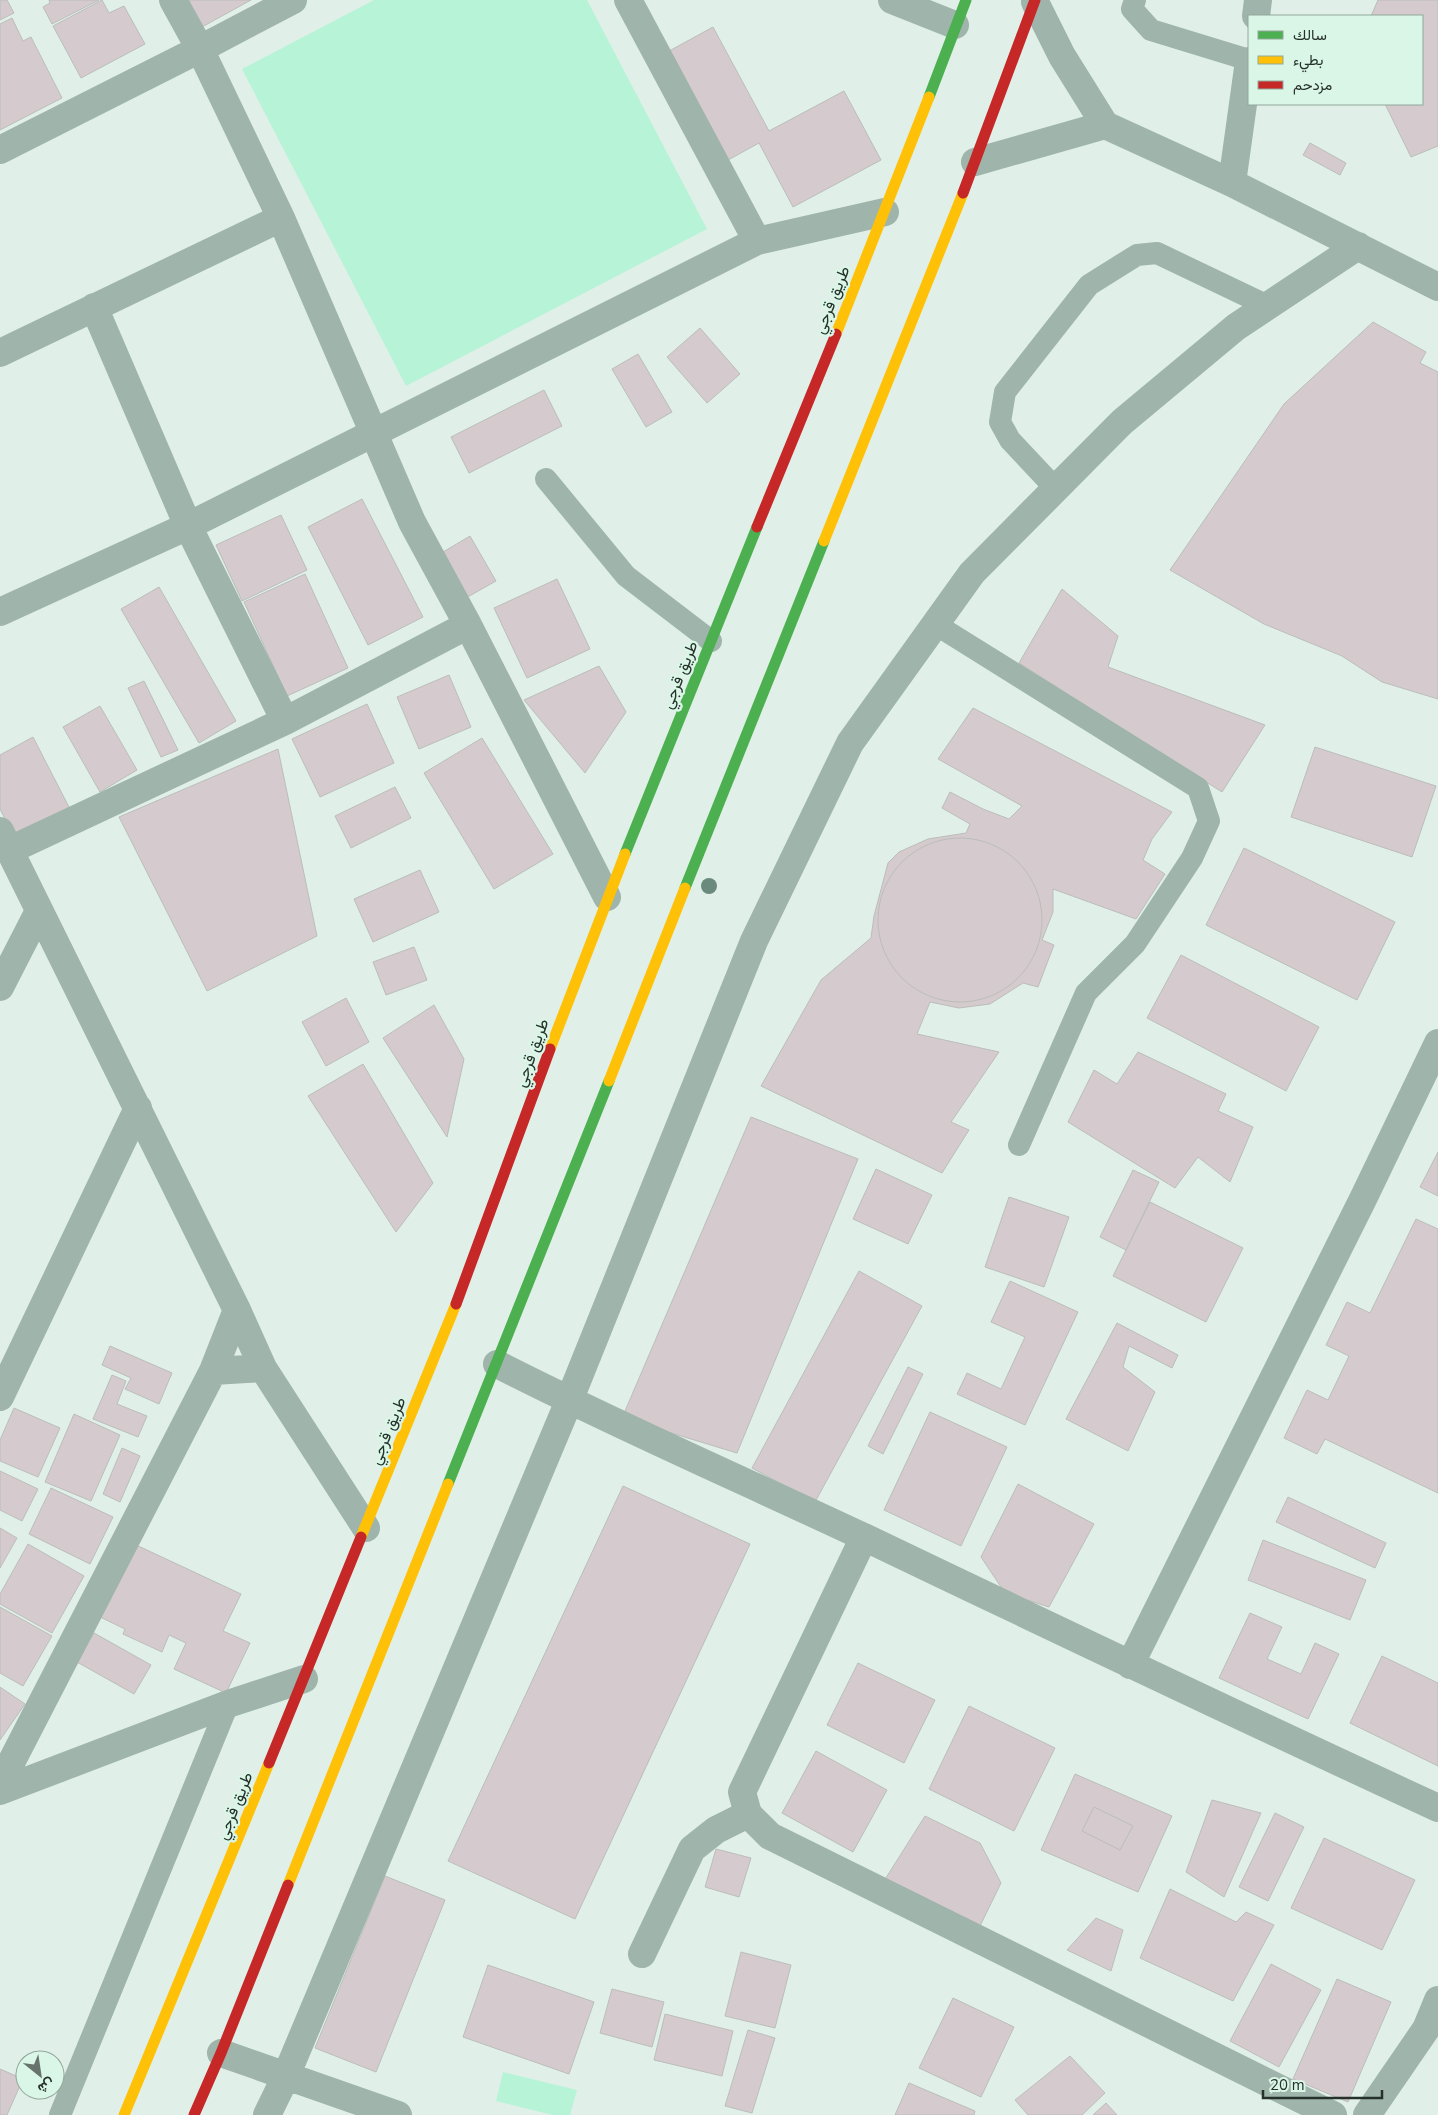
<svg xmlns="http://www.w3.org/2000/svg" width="1438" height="2115" font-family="'Nunito Sans',Vazirmatn,sans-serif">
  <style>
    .green { fill: #b7f3d7 }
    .building { fill: #d5cbce; stroke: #bbbdbb }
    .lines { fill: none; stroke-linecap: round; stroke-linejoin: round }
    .lane { stroke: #9fb4aa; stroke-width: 22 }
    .street { stroke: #9fb4aa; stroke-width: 28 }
    .fast { stroke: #4caf50; stroke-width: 11 }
    .slow { stroke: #ffc107; stroke-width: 11 }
    .jam { stroke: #c62828; stroke-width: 11 }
    .tree { fill: #698a7c }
    .labels { text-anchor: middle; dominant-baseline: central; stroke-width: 4.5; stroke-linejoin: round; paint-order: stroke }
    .street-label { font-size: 16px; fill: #26312b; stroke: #daf6e7 }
  </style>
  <rect width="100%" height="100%" fill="#e0f0e8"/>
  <!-- green -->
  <path class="green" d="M374,0H587L707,229L406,386L242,69Z
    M503,2072L577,2090L570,2115H553L496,2101Z"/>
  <!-- building -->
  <path class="building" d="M0,0H7L14,13L0,20Z
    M49,0H99L52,24L43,7L50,3Z
    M102,0L109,13L124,6L145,44L81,78L53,26Z
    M187,0H251L202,27Z
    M1378,0H1438V146L1411,157L1385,104H1422V16H1371Z
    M12,18L23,41L31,37L62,98L0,130V24Z
    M713,27L769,131L844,91L881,160L793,207L759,143L719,165L660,56Z
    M1310,143L1346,163L1340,175L1303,155Z
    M1373,322L1426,352L1420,363L1438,372V699L1382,682L1342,656L1264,624L1170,570L1284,404Z
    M700,328L740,374L707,403L667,357Z
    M638,354L672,412L646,427L612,369Z
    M544,390L562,426L469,473L451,437Z
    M362,499L423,617L368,645L308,527Z
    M281,515L307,570L242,601L216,545Z
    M470,536L496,581L464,599L438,555Z
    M305,574L348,668L287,696L244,602Z
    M557,579L590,649L527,678L494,608Z
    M159,587L236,721L199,743L121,609Z
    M1062,589L1118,636L1108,667L1265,725L1222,792L1019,663Z
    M599,666L626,712L585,773L524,700Z
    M449,675L471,727L419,749L397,697Z
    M144,681L178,750L161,757L128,688Z
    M367,704L394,763L320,797L292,739Z
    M100,706L137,770L100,792L63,727Z
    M973,708L1172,812L1152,839L1143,860L1165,874L1136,919L1053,889V912L1042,940L1054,945L1038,987L1023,983L990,1004L959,1008L930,1002L917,1034L999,1052L951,1122L969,1130L942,1173L761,1086L821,980L871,938L874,916L888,863L899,852L928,839L966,833L970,824L942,808L950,792L983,809L1009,819L1022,806L938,759Z
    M33,737L71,811L16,840L0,809V755Z
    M482,738L553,854L494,889L424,773Z
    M1315,747L1436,786L1412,857L1291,817Z
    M278,749L317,936L207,991L119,817Z
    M395,787L411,818L351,848L335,816Z
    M878 920a82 82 0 1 1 164 0a82 82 0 1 1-164 0Z
    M1244,848L1395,922L1357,1000L1206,925Z
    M420,870L439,912L373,942L354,899Z
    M414,947L427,980L386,995L373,962Z
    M1181,955L1319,1027L1286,1091L1147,1018Z
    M346,998L369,1042L326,1066L302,1022Z
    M434,1005L464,1059L447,1137L383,1038Z
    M1138,1052L1226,1094L1218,1111L1253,1127L1230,1182L1198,1157L1175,1188L1068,1122L1094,1070L1117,1084Z
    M363,1064L433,1183L396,1232L308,1096Z
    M751,1117L858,1159L737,1453L622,1418Z
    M1438,1152V1196L1420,1187Z
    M876,1169L932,1195L908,1244L853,1219Z
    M1133,1170L1159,1182L1126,1250L1100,1237Z
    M1009,1197L1069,1217L1044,1287L985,1267Z
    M1150,1202L1243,1248L1206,1322L1113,1276Z
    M1416,1219L1438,1229V1493L1325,1439L1317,1454L1284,1438L1307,1390L1328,1400L1349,1356L1326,1345L1347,1302L1370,1313Z
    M859,1271L922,1306L815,1502L752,1468Z
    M1010,1281L1078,1312L1025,1425L957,1394L967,1373L1001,1389L1025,1337L991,1322Z
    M1117,1323L1178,1355L1172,1368L1129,1346L1123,1367L1155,1392L1128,1451L1066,1419Z
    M110,1346L172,1373L159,1404L125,1389L131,1378L102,1365Z
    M908,1367L923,1374L883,1454L868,1446Z
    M112,1375L126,1381L117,1404L147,1416L138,1437L93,1419Z
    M14,1408L60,1428L38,1477L0,1461V1440Z
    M930,1412L1007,1447L961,1546L884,1510Z
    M74,1414L120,1435L91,1501L45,1482Z
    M122,1448L140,1456L120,1502L103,1494Z
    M0,1471L38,1489L22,1521L0,1510Z
    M1018,1484L1094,1524L1049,1607L1005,1593L981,1557Z
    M623,1486L750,1544L575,1919L448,1861Z
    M51,1488L113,1517L90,1564L29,1534Z
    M1288,1497L1386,1543L1375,1568L1276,1522Z
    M0,1528L17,1538L0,1568Z
    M1263,1540L1366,1580L1350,1620L1248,1580Z
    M28,1544L84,1576L52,1633L0,1604V1594Z
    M134,1544L241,1594L223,1631L250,1643L226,1693L174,1669L186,1643L169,1635L162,1652L123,1634L125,1629L100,1617Z
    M0,1607L52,1636L23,1686L0,1673Z
    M1250,1613L1282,1627L1267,1659L1301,1674L1315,1643L1339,1654L1308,1719L1219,1678Z
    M94,1633L151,1665L134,1694L77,1662Z
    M1382,1656L1438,1683V1766L1350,1723Z
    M858,1663L935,1700L904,1763L827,1725Z
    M0,1687L25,1704L0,1740Z
    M969,1706L1055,1748L1014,1831L929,1789Z
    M816,1751L887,1790L853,1852L782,1813Z
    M1075,1774L1172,1816L1138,1892L1041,1850Z
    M1212,1800L1261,1813L1224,1897L1186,1872Z
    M1094,1807L1133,1826L1120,1850L1082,1831Z
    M1275,1813L1304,1827L1268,1901L1239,1887Z
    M925,1816L980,1843L1001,1883L979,1928L884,1881Z
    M1324,1838L1415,1880L1382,1950L1291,1908Z
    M716,1849L751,1858L739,1897L705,1887Z
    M385,1876L445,1900L376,2072L315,2048Z
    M1170,1889L1236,1922L1246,1912L1274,1925L1233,2001L1140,1958Z
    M1096,1918L1123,1930L1111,1971L1067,1950Z
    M741,1952L791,1965L775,2028L725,2016Z
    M1271,1964L1321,1990L1279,2067L1230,2041Z
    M488,1965L594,2002L569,2074L463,2037Z
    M1337,1979L1391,2002L1348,2102L1293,2079Z
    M612,1989L664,2002L652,2047L600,2033Z
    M953,1998L1014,2027L981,2097L919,2068Z
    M665,2014L733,2031L722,2076L654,2060Z
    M748,2030L775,2038L752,2113L725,2106Z
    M1070,2056L1105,2093L1082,2115H1028L1015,2100Z
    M0,2069L23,2079L7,2115H0Z
    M909,2083L975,2111L974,2115H895Z
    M1106,2103L1117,2115H1093Z"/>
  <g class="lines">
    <!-- lane -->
    <path class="lane" d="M1135,0L1132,9L1151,30L1249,60
      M546,479L626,576L711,641
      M1056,489L1010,440L1000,422L1005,392L1089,285L1137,255L1157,253L1268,306
      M935,624L1198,788L1209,821L1192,858L1135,944L1086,993L1019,1145
      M60,2115L228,1704"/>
    <!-- street -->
    <path class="street" d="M173,0L200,49L281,218L412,522L468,625L607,897
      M628,0L757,241L885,212
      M892,0L955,25
      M1035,2L1062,56L1105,125L1232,183L1438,287
      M1256,16L1258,0
      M0,150L200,49L293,0
      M975,162L1105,125
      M1232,183L1249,61
      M94,307L188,526L285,721
      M0,353L281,218
      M0,612L188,526L757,241
      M0,831L237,1310L263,1368L366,1528
      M10,850L285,721L468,625
      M0,987L39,911
      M497,1364C618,1426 743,1480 866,1538C1056,1629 1247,1720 1438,1808
      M213,1371L263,1368
      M0,1397L138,1108
      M864,1537L742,1792L748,1814L770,1836L1333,2115
      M1130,1665L1363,1199L1438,1043
      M0,1784L213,1371L237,1310
      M0,1791L228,1704L304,1679
      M642,1954L692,1849L716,1830L748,1814
      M221,2053L398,2115
      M267,2115L286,2076L569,1401L754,941L850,743L972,573L1122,422L1236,327L1358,246
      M1367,2115L1426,2029L1438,2000"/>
    <!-- fast -->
    <path class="fast" d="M929,97L966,0
      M625,854L757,527
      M685,888L824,541
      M448,1484L609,1081"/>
    <!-- slow -->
    <path class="slow" d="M836,334L929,97
      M824,541L963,193
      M550,1049L625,854
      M609,1081L685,888
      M361,1537L456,1304
      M288,1885L448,1484
      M124,2115L269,1763"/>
    <!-- jam -->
    <path class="jam" d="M963,193L1035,0
      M757,527L836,334
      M456,1304L550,1049
      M269,1763L361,1537
      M194,2115L221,2053L288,1885"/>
  </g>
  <!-- trees -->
  <circle class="tree" cx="709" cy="886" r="8"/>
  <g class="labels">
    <!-- street labels -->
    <g class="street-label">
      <text transform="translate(832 300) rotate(-68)">طريق قرجي</text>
      <text transform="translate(680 675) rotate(-68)">طريق قرجي</text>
      <text transform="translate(532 1053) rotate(-70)">طريق قرجي</text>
      <text transform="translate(388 1431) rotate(-68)">طريق قرجي</text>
      <text transform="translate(235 1806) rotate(-68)">طريق قرجي</text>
    </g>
  </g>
  <!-- legend -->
  <rect x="1248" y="15" width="175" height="90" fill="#daf6e7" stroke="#92a79c"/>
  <rect x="1258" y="31" width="25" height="8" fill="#4caf50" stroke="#92a79c"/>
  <text x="1293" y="40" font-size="15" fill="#26312b">سالك</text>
  <rect x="1258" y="56" width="25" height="8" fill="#ffc107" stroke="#92a79c"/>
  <text x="1293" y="65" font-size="15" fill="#26312b">بطيء</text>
  <rect x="1258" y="81" width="25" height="8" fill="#c62828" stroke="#92a79c"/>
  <text x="1293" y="90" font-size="15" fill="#26312b">مزدحم</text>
  <!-- north arrow -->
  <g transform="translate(40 2075) rotate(150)"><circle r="24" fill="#daf6e7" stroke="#92a79c"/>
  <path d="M0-4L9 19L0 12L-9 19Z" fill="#67746d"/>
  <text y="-8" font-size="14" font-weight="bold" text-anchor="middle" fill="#26312b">ش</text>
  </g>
  <!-- scale -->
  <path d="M1263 2090v8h119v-8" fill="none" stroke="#26312b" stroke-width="2.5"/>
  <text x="1270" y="2090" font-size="15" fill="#26312b" stroke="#daf6e7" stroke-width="4" paint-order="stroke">20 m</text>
</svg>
